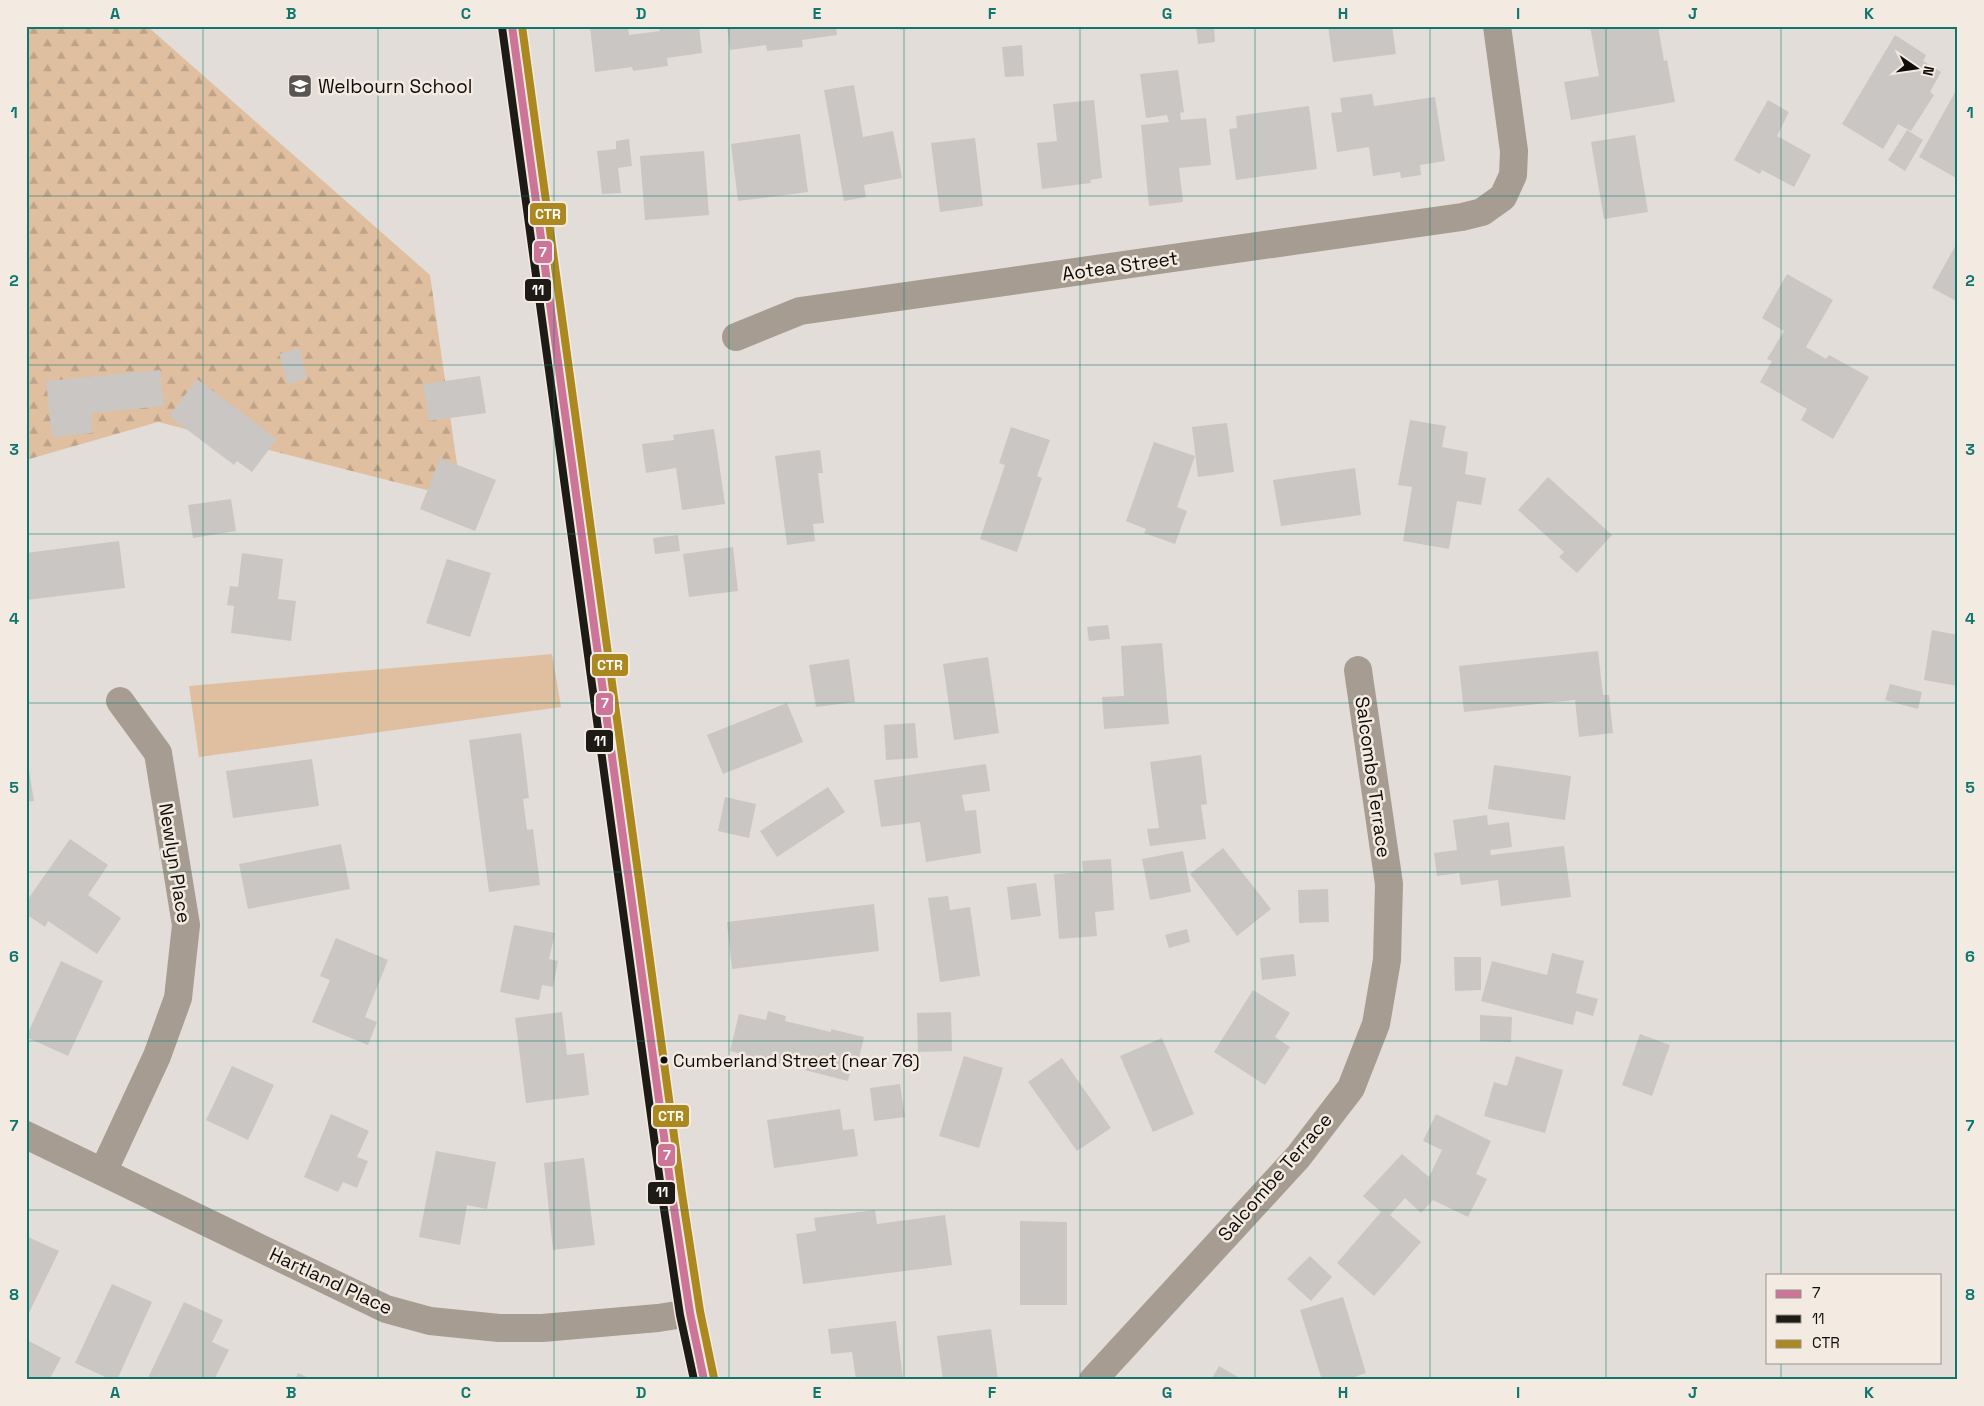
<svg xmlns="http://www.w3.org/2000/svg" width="1984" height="1406" font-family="'Space Grotesk',sans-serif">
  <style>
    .forest { fill: url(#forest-firs) }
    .park { fill: #e0bfa0 }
    .building { fill: #cac6c3 }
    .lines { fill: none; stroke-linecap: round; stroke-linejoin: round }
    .minor { stroke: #a69c91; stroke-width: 28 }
    .major { stroke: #a79d94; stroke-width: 28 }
    .bus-1-casing { stroke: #f3eae1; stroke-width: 11 }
    .bus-2-casing { stroke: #f3eae1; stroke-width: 11 }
    .bus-3-casing { stroke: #f3eae1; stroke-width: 11 }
    .bus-1 { stroke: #cc7598; stroke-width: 8 }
    .bus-2 { stroke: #1e1a16; stroke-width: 8 }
    .bus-3 { stroke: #ab8820; stroke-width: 8 }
    .grid { fill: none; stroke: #0f766e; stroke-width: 1; stroke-opacity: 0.55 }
    .bus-dot { fill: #100c0a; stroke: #f3eae1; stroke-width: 2 }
    .labels { text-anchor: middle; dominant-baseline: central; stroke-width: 5; stroke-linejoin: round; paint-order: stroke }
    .bus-label { font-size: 18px; fill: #100c0a; stroke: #f3eae1; text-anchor: start }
    .poi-label { font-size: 19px; fill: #100c0a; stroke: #f3eae1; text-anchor: start }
    .street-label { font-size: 19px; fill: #100c0a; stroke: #f3eae1 }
    .line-badge { stroke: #f3eae1; stroke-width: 2 }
    .badge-label { font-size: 14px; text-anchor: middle; font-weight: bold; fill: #fff }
    .neatline { fill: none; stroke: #0f766e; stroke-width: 2 }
    .grid-label { font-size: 16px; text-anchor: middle; font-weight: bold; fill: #0f766e }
  </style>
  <defs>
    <pattern id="forest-firs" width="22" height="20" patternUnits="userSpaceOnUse" patternTransform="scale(1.25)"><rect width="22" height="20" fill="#e0bfa0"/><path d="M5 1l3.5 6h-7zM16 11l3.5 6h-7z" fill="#bfa388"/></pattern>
  </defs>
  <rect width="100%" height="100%" fill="#e2ddd8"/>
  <!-- forest -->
  <path class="forest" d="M26,26H147L430,275L462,499L158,422L26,460Z"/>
  <!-- park -->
  <path class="park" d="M552,654L561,707L199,757L189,686Z"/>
  <!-- building -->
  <path class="building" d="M590,26H628L629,35L660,31L659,26H699L702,53L667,58L668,66L633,71L632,67L595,72Z
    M727,26H836L837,35L802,40L803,47L767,51L766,45L730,50Z
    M864,26H877V27L864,29Z
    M900,26H918V27L900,30Z
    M1196,26H1214L1215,42L1198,44Z
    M1328,26H1392L1396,54L1333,62Z
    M1590,26H1658L1664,61L1667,60L1675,102L1571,120L1564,82L1599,76Z
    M1895,35L1926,55L1923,61L1941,72L1930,92L1934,95L1911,131L1898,124L1883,149L1842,124Z
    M1022,45L1024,76L1005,77L1002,47Z
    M1178,70L1184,112L1180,113L1181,120L1206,118L1211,165L1179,168L1183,202L1149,206L1141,125L1169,122L1167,115L1146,118L1140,74Z
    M854,85L863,137L893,131L902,178L864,185L866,197L844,201L824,90Z
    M1958,87V179L1919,157Z
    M1372,94L1374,106L1435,97L1445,161L1420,165L1421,175L1401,178L1400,172L1373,176L1369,147L1337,152L1331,113L1342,112L1340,98Z
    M1094,100L1102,178L1090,180L1091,183L1042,189L1037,143L1057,141L1053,104Z
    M1768,100L1789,112L1777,136L1811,155L1794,187L1762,170L1760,174L1734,160Z
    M1309,106L1317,169L1236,180L1229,129L1237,128L1236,116Z
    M1907,130L1923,140L1905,171L1888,160Z
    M800,134L808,192L738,201L731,144Z
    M1635,135L1648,212L1604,219L1591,142Z
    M975,138L983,206L940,212L931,143Z
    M629,139L632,166L618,168L621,193L602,194L597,151L616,149V141Z
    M704,151L709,215L645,220L640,156Z
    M1958,241V302L1932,288Z
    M1787,274L1833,300L1806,347L1826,359L1829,355L1869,377L1833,439L1801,420L1807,409L1760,382L1772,361L1767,359L1784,331L1762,318Z
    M299,348L307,378L288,384L279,354Z
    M160,370L164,406L91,413L92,433L52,437L46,381Z
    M480,376L486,413L429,421L423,384Z
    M197,379L277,439L252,472L237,461L234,465L169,416Z
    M1410,420L1446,426L1442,447L1468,452L1465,474L1486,478L1481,505L1457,501L1449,549L1403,541L1412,487L1398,485Z
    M1227,423L1234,472L1198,477L1192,427Z
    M1011,427L1050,440L1037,476L1042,478L1017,552L980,539L1005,465L999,463Z
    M714,429L725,504L682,510L676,468L646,473L642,444L674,440L673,435Z
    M1154,442L1195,456L1177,507L1187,511L1175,544L1144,533L1146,529L1126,521Z
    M820,450L823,473H818L824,523L813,524L815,541L787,545L775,456Z
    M440,458L496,480L475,531L420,509Z
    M1355,468L1361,515L1281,526L1273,480Z
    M1548,477L1612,535L1577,573L1559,557L1564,552L1518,510Z
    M231,499L236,531L193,538L188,505Z
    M678,535L680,551L655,554L653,538Z
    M119,541L125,588L26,600V553Z
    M733,547L738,591L689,597L683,554Z
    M242,553L283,559L278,599L296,601L291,641L231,633L234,606L227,605L230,586L238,587Z
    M447,559L491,573L470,637L426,623Z
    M1108,625L1110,639L1089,641L1087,627Z
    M1932,630L1958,635V686L1924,680Z
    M1162,643L1169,724L1104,729L1102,697L1124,696L1121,646Z
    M1598,651L1603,695H1609L1613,733L1579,737L1575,700L1464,712L1459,666Z
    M988,657L999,733L954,740L943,664Z
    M849,659L855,702L816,707L809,665Z
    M1890,684L1922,692L1918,709L1885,700Z
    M787,703L803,742L723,774L707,735Z
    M915,723L918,758L886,760L884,725Z
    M521,733L529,798L523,799L527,830L533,829L540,885L489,892L469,740Z
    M26,752L34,801L26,802Z
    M1201,755L1207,804L1201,805L1206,839L1150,846L1147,829L1159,828L1150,762Z
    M312,759L319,806L233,818L226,771Z
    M986,764L990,791L962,795L965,811L976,810L981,853L926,862L920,822L881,827L874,780Z
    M1494,765L1571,776L1565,820L1488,809Z
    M828,787L845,812L777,857L760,831Z
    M725,797L756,804L749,838L718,831Z
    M1487,815L1488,825L1509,822L1512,847L1490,850L1491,855L1564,846L1571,897L1501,906L1498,880L1461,885L1459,873L1437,876L1434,853L1457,850L1453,820Z
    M70,839L108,865L88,895L121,918L97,954L48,921L45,927L26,914V902Z
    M341,844L350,889L248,909L239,864Z
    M1223,848L1271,909L1237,936L1190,874Z
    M1183,851L1191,892L1150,900L1142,859Z
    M1111,859L1114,910L1095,912L1097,936L1059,939L1054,874L1083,872L1082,861Z
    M1036,883L1041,916L1011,920L1007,887Z
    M1328,889L1329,922L1299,923L1298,890Z
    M948,896L950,910L970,907L980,976L940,982L928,898Z
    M874,904L879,951L732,969L727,922Z
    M514,925L555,933L549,959L558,961L553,987L542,985L539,1000L500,992Z
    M1187,929L1190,942L1169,948L1165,935Z
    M336,938L388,960L365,1017L377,1022L368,1045L312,1022L330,980L320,976Z
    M1552,953L1584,961L1576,993L1598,999L1593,1016L1576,1011L1573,1025L1481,1001L1492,961L1547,975Z
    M1294,954L1296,976L1262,980L1260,958Z
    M1454,957H1481V990L1455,991Z
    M61,961L103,981L68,1056L26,1037Z
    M1253,990L1290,1013L1275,1037L1290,1047L1265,1085L1214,1052Z
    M768,1011L786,1016L785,1021L831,1032V1029L864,1037L858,1062L853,1061L848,1081L730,1051L739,1014L766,1020Z
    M562,1012L567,1055L584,1053L589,1095L526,1103L515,1018Z
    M951,1012L952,1051L918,1052L917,1013Z
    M1480,1015L1512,1017L1511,1042L1480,1041Z
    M1640,1034L1670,1045L1652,1096L1622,1085Z
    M1162,1038L1194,1114L1153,1132L1120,1056Z
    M964,1056L1003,1068L979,1148L939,1136Z
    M1516,1056L1563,1070L1545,1133L1484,1116L1494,1082L1507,1086Z
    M1062,1058L1111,1128L1077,1151L1028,1082Z
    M232,1066L274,1085L248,1140L206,1120Z
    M900,1084L905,1117L874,1121L870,1088Z
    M840,1109L843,1130L854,1129L858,1156L774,1168L767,1120Z
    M331,1114L369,1131L357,1157L368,1161L357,1188L343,1182L338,1192L304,1177Z
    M1436,1114L1491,1141L1476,1174L1487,1179L1468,1217L1433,1200L1421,1213L1405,1198L1390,1215L1421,1242L1374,1296L1337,1263L1381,1212L1363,1196L1402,1154L1429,1177L1442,1150L1423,1141Z
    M436,1151L496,1162L487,1209L467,1205L460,1245L419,1237Z
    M584,1158L595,1245L553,1250L544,1163Z
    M875,1210L877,1224L945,1215L952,1265L803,1284L796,1234L816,1231L814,1218Z
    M1020,1221L1067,1222V1305H1020Z
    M26,1236L59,1251L26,1319Z
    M1310,1256L1332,1277L1311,1301L1287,1279Z
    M112,1284L152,1302L117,1380H112L75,1363Z
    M1343,1297L1366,1373L1346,1380H1322L1300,1310Z
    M184,1302L223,1320L212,1342L229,1350L214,1380H147Z
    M896,1321L903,1380H856L852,1352L831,1354L828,1329Z
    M991,1329L998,1380H943L937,1336Z
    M29,1341L61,1358L49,1380H26V1347Z
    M1219,1366L1243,1380H1211Z
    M298,1373L313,1380H295Z"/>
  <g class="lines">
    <!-- minor -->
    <path class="minor" d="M736,337L800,311L1462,217L1482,212L1503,197L1513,175L1514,151L1497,26
      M26,1135L386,1309L430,1321L499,1328H542L658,1318L690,1313
      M103,1172L157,1056L178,998L186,925L158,753L120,701
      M1093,1380L1298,1157L1351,1088L1376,1024L1387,960L1389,884L1358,670"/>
    <!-- major -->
    <path class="major" d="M512,26L672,1195L690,1313L704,1380"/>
    <defs>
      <path id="bus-1" d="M512,26L672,1195L690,1313L704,1380"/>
      <path id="bus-2" d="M502,27L662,1196L680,1315L694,1380"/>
      <path id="bus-3" d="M522,26L682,1194L700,1311L714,1378"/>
    </defs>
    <!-- bus-1 casing -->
    <use href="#bus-1" class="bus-1-casing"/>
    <!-- bus-2 casing -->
    <use href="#bus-2" class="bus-2-casing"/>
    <!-- bus-3 casing -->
    <use href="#bus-3" class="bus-3-casing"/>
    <!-- bus-1 -->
    <use href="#bus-1" class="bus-1"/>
    <!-- bus-2 -->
    <use href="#bus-2" class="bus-2"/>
    <!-- bus-3 -->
    <use href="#bus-3" class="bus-3"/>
  </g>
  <!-- grid -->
  <path class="grid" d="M203,26V1380M378,26V1380M554,26V1380M729,26V1380M904,26V1380M1080,26V1380M1255,26V1380M1430,26V1380M1606,26V1380M1781,26V1275M26,196H1958M26,365H1958M26,534H1958M26,703H1958M26,872H1958M26,1041H1958M26,1210H1958M1781,1362V1380"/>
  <!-- icons -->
  <defs>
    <symbol id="school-square" viewBox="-11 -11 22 22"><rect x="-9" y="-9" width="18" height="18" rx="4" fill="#5a5552" stroke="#f3eae1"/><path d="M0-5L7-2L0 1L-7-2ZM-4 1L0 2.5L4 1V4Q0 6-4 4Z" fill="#fff"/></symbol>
  </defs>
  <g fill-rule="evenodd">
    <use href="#school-square" x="286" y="72" width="28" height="28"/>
  </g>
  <!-- markers -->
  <circle class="bus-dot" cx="664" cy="1060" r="4.5"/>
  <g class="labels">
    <!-- bus labels -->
    <g class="bus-label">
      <text x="673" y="1060">Cumberland Street (near 76)</text>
    </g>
    <!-- poi labels -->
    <g class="poi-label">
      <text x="318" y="86">Welbourn School</text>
    </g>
    <!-- street labels -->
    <g class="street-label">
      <text transform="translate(1120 266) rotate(-8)">Aotea Street</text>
      <text transform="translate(1373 777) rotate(82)">Salcombe Terrace</text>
      <text transform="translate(175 863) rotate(81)">Newlyn Place</text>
      <text transform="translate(1275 1177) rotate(-49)">Salcombe Terrace</text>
      <text transform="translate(331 1281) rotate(25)">Hartland Place</text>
    </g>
  </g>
  <g class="line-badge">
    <rect x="529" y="202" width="38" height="24" rx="5" fill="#ab8820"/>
    <rect x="533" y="240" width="20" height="24" rx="5" fill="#cc7598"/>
    <rect x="524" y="278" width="28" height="24" rx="5" fill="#1e1a16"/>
    <rect x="591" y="653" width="38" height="24" rx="5" fill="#ab8820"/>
    <rect x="595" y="692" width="19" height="24" rx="5" fill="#cc7598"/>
    <rect x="585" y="729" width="29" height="24" rx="5" fill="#1e1a16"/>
    <rect x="652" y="1104" width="38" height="24" rx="5" fill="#ab8820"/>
    <rect x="657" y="1143" width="19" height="24" rx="5" fill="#cc7598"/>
    <rect x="647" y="1181" width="29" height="24" rx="5" fill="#1e1a16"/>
  </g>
  <g class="badge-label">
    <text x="548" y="219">CTR</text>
    <text x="543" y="257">7</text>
    <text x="538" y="295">11</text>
    <text x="610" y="670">CTR</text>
    <text x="605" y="708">7</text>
    <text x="600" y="746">11</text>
    <text x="671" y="1121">CTR</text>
    <text x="667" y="1160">7</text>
    <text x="662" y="1197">11</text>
  </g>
  <!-- border -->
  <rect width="1984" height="1406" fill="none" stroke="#f3eae1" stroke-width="55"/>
  <!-- legend -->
  <rect x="1766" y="1274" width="175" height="90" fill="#f3eae1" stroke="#98918b"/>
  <rect x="1776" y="1290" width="25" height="8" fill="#cc7598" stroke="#98918b"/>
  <text x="1812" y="1298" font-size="15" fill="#100c0a">7</text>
  <rect x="1776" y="1315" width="25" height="8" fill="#1e1a16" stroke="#98918b"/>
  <text x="1812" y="1324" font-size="15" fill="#100c0a">11</text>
  <rect x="1776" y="1340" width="25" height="8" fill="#ab8820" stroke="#98918b"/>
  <text x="1812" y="1348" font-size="15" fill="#100c0a">CTR</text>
  <!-- north arrow -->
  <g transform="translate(1916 68) rotate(103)" stroke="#f3eae1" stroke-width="4" paint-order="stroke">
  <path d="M0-4L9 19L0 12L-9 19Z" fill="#100c0a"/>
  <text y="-8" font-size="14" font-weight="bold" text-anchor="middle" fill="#100c0a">N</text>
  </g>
  <rect x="28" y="28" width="1928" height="1350" class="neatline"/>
  <g class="grid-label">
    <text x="115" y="19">A</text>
    <text x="291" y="19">B</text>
    <text x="466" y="19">C</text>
    <text x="641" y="19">D</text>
    <text x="817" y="19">E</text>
    <text x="992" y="19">F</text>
    <text x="1167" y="19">G</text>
    <text x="1343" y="19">H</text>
    <text x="1518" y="19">I</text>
    <text x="1693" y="19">J</text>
    <text x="1869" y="19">K</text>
    <text x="14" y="118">1</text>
    <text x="1970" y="118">1</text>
    <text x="14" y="286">2</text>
    <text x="1970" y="286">2</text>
    <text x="14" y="455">3</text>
    <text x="1970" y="455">3</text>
    <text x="14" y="624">4</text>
    <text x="1970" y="624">4</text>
    <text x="14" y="793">5</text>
    <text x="1970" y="793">5</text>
    <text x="14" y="962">6</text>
    <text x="1970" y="962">6</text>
    <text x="14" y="1131">7</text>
    <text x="1970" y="1131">7</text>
    <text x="14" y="1300">8</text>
    <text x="1970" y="1300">8</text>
    <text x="115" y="1398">A</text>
    <text x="291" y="1398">B</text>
    <text x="466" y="1398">C</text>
    <text x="641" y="1398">D</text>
    <text x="817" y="1398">E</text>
    <text x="992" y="1398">F</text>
    <text x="1167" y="1398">G</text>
    <text x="1343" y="1398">H</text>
    <text x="1518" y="1398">I</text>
    <text x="1693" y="1398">J</text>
    <text x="1869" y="1398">K</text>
  </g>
</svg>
